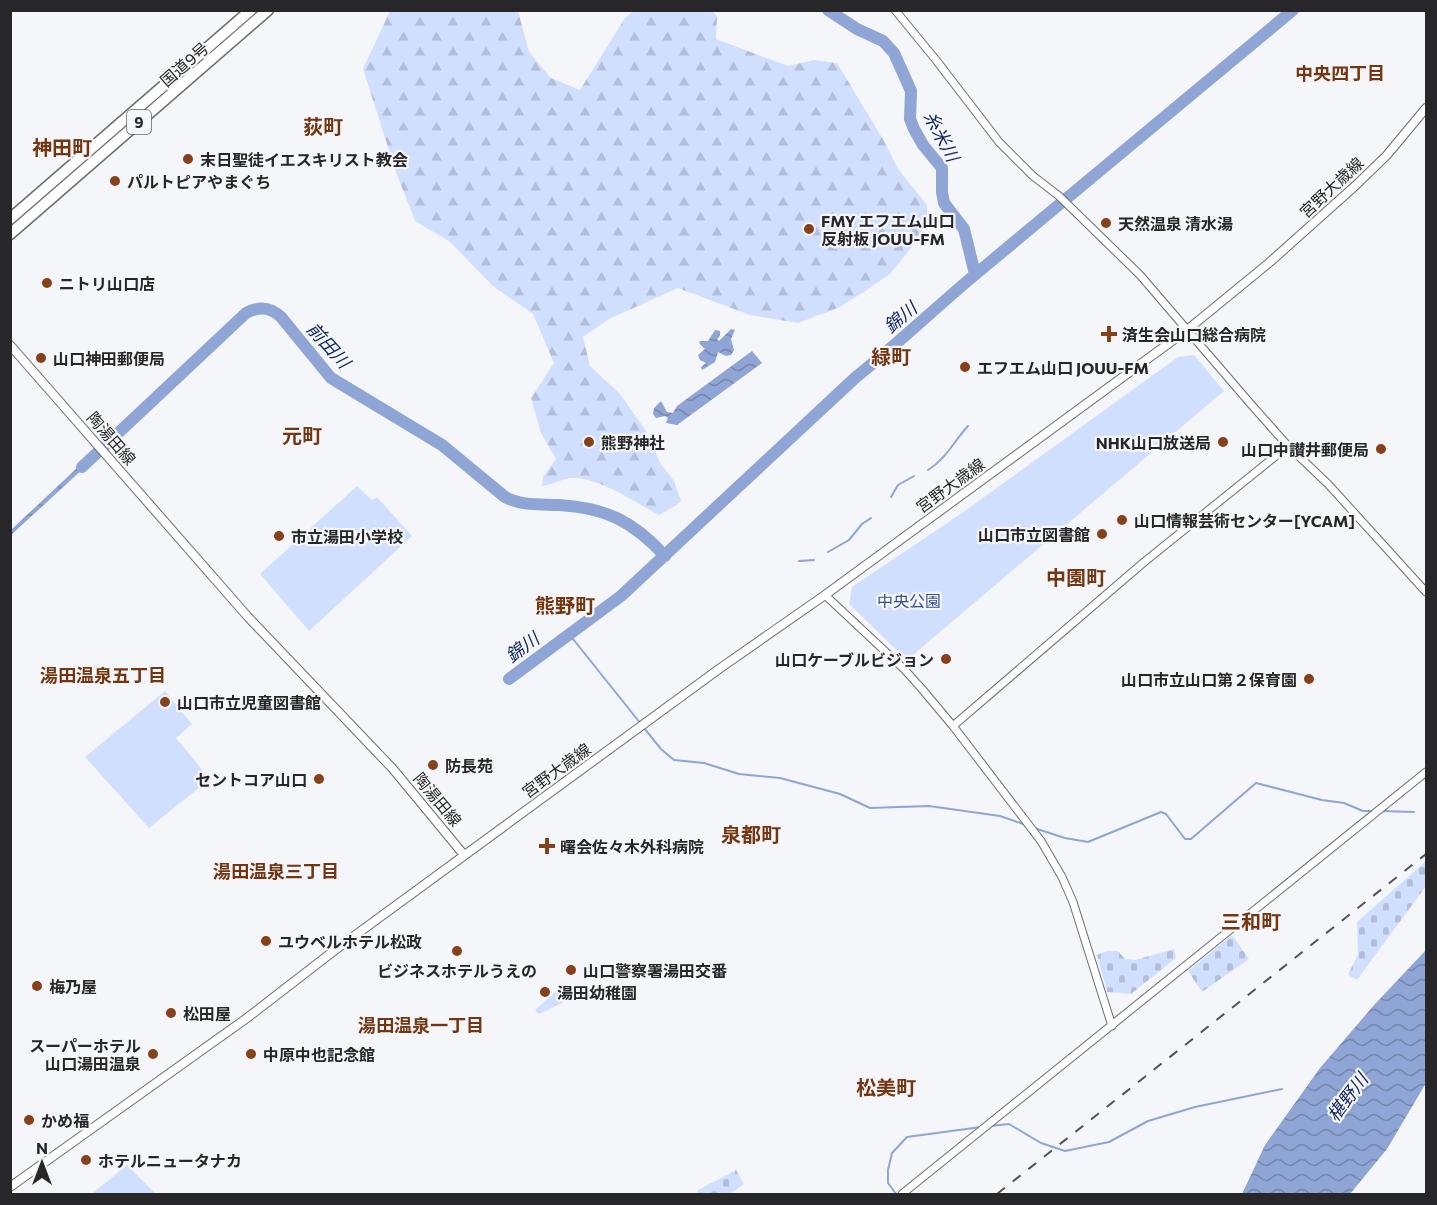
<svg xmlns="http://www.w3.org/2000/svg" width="1437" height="1205" font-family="Commissioner,'Noto Sans JP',sans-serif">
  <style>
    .green { fill: #d1dffe }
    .forest { fill: url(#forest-firs) }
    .cemetery { fill: url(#cemetery-stones) }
    .water { fill: url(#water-waves) }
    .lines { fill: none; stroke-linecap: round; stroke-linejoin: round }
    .stream { stroke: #8fa5d5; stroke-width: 2 }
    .river { stroke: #8fa5d5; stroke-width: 12 }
    .minor-casing { stroke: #6c6d70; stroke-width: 9 }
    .major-casing { stroke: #6c6d70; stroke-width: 10 }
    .highway-casing { stroke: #6c6d70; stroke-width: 13 }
    .minor { stroke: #fff; stroke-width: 7 }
    .major { stroke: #fff; stroke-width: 8 }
    .highway { stroke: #fff; stroke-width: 10 }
    .rail { stroke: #525254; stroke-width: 2; stroke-dasharray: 10 10; stroke-linecap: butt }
    .poi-dot { fill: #86401a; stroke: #f5f6f9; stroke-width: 2 }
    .labels { text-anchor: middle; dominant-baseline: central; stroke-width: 4.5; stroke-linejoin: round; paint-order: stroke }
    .shield { fill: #f5f6f9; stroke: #656567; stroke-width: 1.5 }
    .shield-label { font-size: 15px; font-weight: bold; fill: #272729 }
    .street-label { font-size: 16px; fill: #272729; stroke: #f5f6f9 }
    .poi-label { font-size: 16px; font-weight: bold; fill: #272729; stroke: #f5f6f9; text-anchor: start }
    .park-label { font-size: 16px; fill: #37528e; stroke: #f5f6f9 }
    .neighbourhood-label { font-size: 18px; font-weight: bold; fill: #743511; stroke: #f5f6f9 }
    .water-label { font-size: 18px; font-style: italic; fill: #10255e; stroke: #f5f6f9 }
    .quarter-label { font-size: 20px; font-weight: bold; fill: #743511; stroke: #f5f6f9 }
  </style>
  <defs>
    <pattern id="forest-firs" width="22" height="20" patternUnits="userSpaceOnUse" patternTransform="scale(1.5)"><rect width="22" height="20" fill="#d1dffe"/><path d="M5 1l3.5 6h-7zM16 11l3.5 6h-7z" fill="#b3bfda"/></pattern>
    <pattern id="cemetery-stones" width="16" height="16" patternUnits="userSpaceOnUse" patternTransform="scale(1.5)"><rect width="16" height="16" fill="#d1dffe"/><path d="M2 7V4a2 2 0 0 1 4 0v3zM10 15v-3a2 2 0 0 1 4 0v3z" fill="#b3bfda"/></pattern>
    <pattern id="water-waves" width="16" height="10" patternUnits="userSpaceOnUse" patternTransform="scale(1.5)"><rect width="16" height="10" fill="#8fa5d5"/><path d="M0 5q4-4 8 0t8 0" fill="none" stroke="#7586ad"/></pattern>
  </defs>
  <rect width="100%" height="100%" fill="#f5f6f9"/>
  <!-- green -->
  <path class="green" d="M1194,355L1224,391L907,660L849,604L852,587L962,513L1178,357Z
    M357,486L372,500L377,497L412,536L309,631L260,574Z
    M165,691L192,724L176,738L210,779L149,828L85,757Z
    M565,983L574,994L562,1003L539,1014L535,1010Z
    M127,1165L156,1194H95L93,1193Z"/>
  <!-- forest -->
  <path class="forest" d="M390,11H518L529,52L551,78L580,90L625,18L634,11H713L717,17L716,39L788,66L814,60L837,63L884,141L898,169L927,205V220L915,243L890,274L867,290L840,307L798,323L750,315L678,288L609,319L583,337L590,366L620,394L646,431L660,463L674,481L681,501L675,506L659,515C635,502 600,478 573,478C563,478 552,485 542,486L543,477L556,459L541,433L531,398L554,363L533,314L493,286L449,241L415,221L396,172L363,69Z"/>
  <!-- cemetery -->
  <path class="cemetery" d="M1426,861V886L1357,980L1348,975L1358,954L1357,922Z
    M1232,935L1249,959L1202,992L1188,971Z
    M1174,949L1176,958L1131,994L1107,992L1097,955L1107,951H1118L1125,959L1135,960Z
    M736,1170L744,1184L730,1194H697L698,1190Z"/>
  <!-- water -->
  <path class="water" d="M731,329L735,330L731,339L734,350L731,355L726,356L718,352L715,362L702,370L701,367L706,363L700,360L698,355L705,349L699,343L700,341H708L715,330L720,331V336L717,339L719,341Z
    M752,351L762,363L677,425L666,423L668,418L665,416L656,418L653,414L654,408L661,401L667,412L673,413L677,406Z
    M93,453L96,457L11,535V530Z
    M1426,950V1083L1387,1149L1350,1194H1242L1265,1145L1320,1068L1375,1004Z"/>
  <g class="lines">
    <!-- stream -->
    <path class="stream" d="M928,470C946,459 954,441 968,426
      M891,497L898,485L914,476
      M828,552L849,540L862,524L871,518
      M799,561L814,560
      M561,639H573L641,724
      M644,728L661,749L674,760L704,763L739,774L780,778L840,794L870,808L929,806L1000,816L1026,825
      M1381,811L1414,812
      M1034,828L1065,838L1088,842L1161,812L1166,814L1185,839H1191L1256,783L1322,800L1344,803L1363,811H1375
      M990,1126L1009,1124L1041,1143L1065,1151L1109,1142L1148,1121L1195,1107L1282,1089
      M896,1194L888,1183V1170L892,1153L907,1137L981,1127"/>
    <!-- river -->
    <path class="river" d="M828,10L857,29L883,41L894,53L911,91L910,119L914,129L923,145L942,168V192L944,203L964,229L975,274
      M82,467L246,313C259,306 270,307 281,317L331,378L442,445L505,497C521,506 541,504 559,505C606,508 633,521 665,556
      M509,679L621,596L856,377C898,344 936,307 977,273C1083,186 1187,97 1293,10"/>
    <defs>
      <path id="minor" d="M895,10L936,60L999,142L1033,176L1059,196L1140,275L1249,402L1288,446L1328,484L1426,592
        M825,595L904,669L922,689L953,726L1041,841L1062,877L1073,902L1112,1026
        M953,726L1143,563L1288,446
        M902,1194L1426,772"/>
      <path id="major" d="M10,345L248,617L393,769L464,855
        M10,1187L247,1018L335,950L719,669L825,595L1187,330L1270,262L1355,186L1387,155L1426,108"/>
      <path id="highway" d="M10,219L251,10
        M10,234L268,10"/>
    </defs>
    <!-- minor casing -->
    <use href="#minor" class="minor-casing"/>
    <!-- major casing -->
    <use href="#major" class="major-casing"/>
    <!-- highway casing -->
    <use href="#highway" class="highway-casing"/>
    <!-- minor -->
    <use href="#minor" class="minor"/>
    <!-- major -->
    <use href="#major" class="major"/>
    <!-- highway -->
    <use href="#highway" class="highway"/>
    <!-- rail -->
    <path class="rail" d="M997,1194L1426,854"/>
  </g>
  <!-- markers -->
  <g class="poi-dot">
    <circle cx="188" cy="159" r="6"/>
    <circle cx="115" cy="181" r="6"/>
    <circle cx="1106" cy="223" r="6"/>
    <circle cx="809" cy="229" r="6"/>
    <circle cx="47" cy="283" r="6"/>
    <path d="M1106 325h6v6h6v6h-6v6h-6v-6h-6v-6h6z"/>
    <circle cx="41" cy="358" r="6"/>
    <circle cx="965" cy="367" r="6"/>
    <circle cx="589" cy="442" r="6"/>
    <circle cx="1223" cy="442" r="6"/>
    <circle cx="1381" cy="449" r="6"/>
    <circle cx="1122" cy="520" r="6"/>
    <circle cx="1102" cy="534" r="6"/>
    <circle cx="279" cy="536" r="6"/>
    <circle cx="946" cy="659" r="6"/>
    <circle cx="1309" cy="679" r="6"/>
    <circle cx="165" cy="702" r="6"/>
    <circle cx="433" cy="765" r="6"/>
    <circle cx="319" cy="779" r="6"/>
    <path d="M544 837h6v6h6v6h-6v6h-6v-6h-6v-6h6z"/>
    <circle cx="266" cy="941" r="6"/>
    <circle cx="457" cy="951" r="6"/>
    <circle cx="571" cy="970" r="6"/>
    <circle cx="37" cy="986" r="6"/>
    <circle cx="545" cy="992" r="6"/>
    <circle cx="171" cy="1013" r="6"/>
    <circle cx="153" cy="1054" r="6"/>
    <circle cx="251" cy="1054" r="6"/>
    <circle cx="29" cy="1120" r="6"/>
    <circle cx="86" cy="1160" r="6"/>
  </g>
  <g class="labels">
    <!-- shield labels -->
    <rect class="shield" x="127" y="110" width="24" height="24" rx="4.5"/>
    <g class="shield-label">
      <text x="139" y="122">9</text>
    </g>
    <!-- street labels -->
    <g class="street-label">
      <text transform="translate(184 64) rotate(-41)">国道9号</text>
      <text transform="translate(1331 187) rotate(-43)">宮野大歳線</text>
      <text transform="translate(112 438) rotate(49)">陶湯田線</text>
      <text transform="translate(950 485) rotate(-36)">宮野大歳線</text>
      <text transform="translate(556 770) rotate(-36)">宮野大歳線</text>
      <text transform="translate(438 799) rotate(50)">陶湯田線</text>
    </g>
    <!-- poi labels -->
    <g class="poi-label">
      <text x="200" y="159">末日聖徒イエスキリスト教会</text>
      <text x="127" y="181">パルトピアやまぐち</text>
      <text x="821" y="220">FMY エフエム山口<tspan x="821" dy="18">反射板 JOUU-FM</tspan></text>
      <text x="1118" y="223">天然温泉 清水湯</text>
      <text x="59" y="283">ニトリ山口店</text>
      <text x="1122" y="334">済生会山口総合病院</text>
      <text x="53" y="358">山口神田郵便局</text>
      <text x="977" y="367">エフエム山口 JOUU-FM</text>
      <text x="601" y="442">熊野神社</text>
      <text x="1211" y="442" text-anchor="end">NHK山口放送局</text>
      <text x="1369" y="449" text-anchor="end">山口中讃井郵便局</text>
      <text x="1134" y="520">山口情報芸術センター[YCAM]</text>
      <text x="1090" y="534" text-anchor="end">山口市立図書館</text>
      <text x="291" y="536">市立湯田小学校</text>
      <text x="934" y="659" text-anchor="end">山口ケーブルビジョン</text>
      <text x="1297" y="679" text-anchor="end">山口市立山口第２保育園</text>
      <text x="177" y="702">山口市立児童図書館</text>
      <text x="445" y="765">防長苑</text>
      <text x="307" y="779" text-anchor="end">セントコア山口</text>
      <text x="560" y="846">曙会佐々木外科病院</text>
      <text x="278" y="941">ユウベルホテル松政</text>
      <text x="457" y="970" text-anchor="middle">ビジネスホテルうえの</text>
      <text x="583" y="970">山口警察署湯田交番</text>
      <text x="49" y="986">梅乃屋</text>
      <text x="557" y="992">湯田幼稚園</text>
      <text x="183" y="1013">松田屋</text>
      <text x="141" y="1045" text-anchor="end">スーパーホテル<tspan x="141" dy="18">山口湯田温泉</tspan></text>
      <text x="263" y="1054">中原中也記念館</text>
      <text x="41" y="1120">かめ福</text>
      <text x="98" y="1160">ホテルニュータナカ</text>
    </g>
    <!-- park labels -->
    <g class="park-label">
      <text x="909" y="600">中央公園</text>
    </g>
    <!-- neighbourhood labels -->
    <g class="neighbourhood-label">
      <text x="1340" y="73">中央四丁目</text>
      <text x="103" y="675">湯田温泉五丁目</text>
      <text x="276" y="871">湯田温泉三丁目</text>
      <text x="421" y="1025">湯田温泉一丁目</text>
    </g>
    <!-- water labels -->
    <g class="water-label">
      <text transform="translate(942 136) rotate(62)">糸米川</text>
      <text transform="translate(900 317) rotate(-40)">錦川</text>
      <text transform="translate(329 345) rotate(48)">前田川</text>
      <text transform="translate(522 647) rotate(-37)">錦川</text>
      <text transform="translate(1347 1097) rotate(-53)">椹野川</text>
    </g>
    <!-- quarter labels -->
    <g class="quarter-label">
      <text x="323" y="126">荻町</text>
      <text x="62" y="147">神田町</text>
      <text x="891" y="356">緑町</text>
      <text x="302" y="435">元町</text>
      <text x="1076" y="577">中園町</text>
      <text x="565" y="605">熊野町</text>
      <text x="751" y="834">泉都町</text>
      <text x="1251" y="921">三和町</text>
      <text x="886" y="1087">松美町</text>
    </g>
  </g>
  <!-- border -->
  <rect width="1437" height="1205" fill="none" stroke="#272729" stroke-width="24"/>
  <!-- north arrow -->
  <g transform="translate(42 1163)" stroke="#f5f6f9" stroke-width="4.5" paint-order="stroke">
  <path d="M0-4.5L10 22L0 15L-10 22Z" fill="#272729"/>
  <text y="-9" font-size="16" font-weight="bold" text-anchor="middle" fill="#272729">N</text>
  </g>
</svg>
